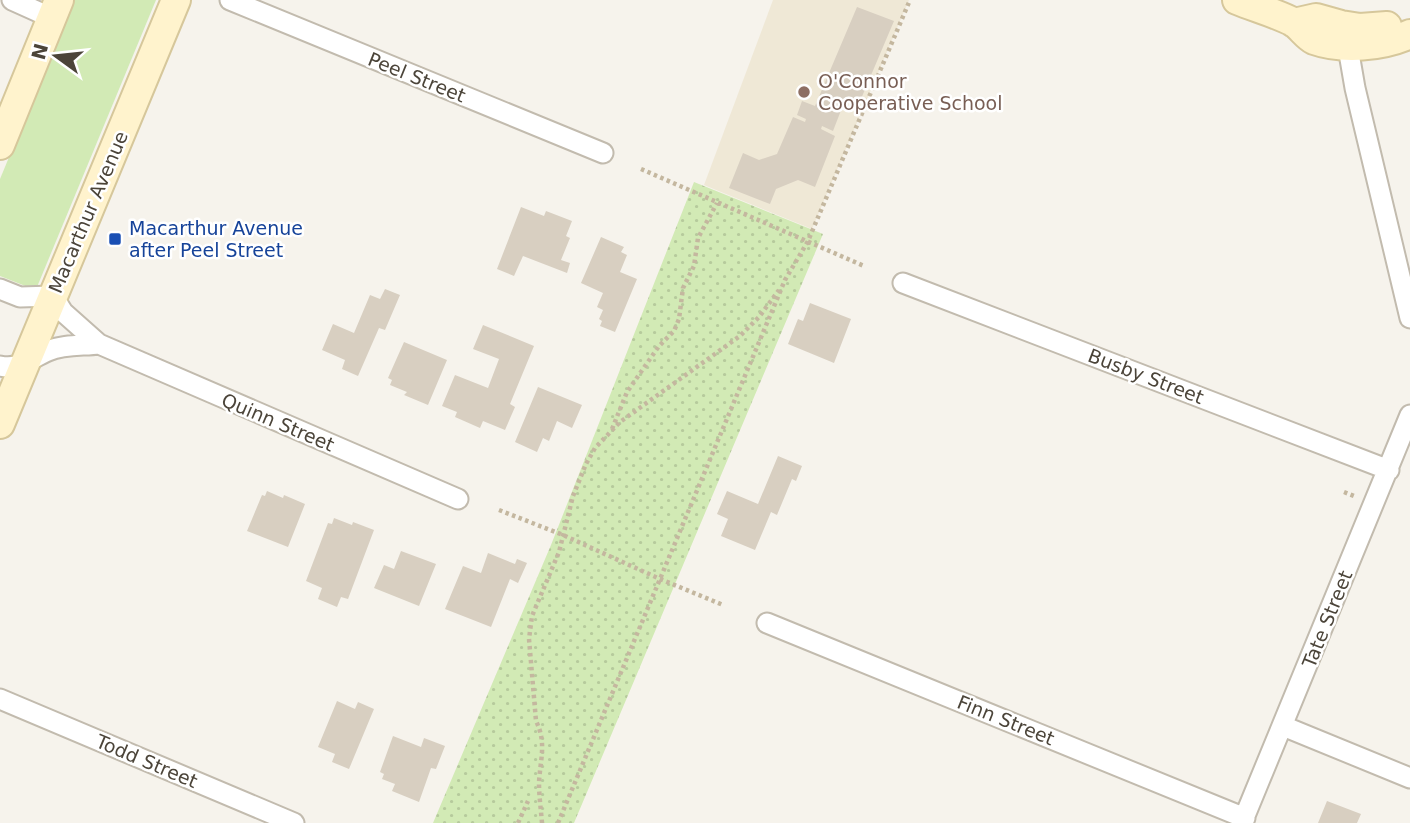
<svg xmlns="http://www.w3.org/2000/svg" width="1410" height="823" font-family="'DejaVu Sans',sans-serif">
  <style>
    .education { fill: #efe8d6 }
    .grass { fill: #d2eab5 }
    .park { fill: url(#park-dots) }
    .building { fill: #d8cfc1 }
    .lines { fill: none; stroke-linecap: round; stroke-linejoin: round }
    .street-casing { stroke: #c2bbae; stroke-width: 23 }
    .secondary-casing { stroke: #d6c79b; stroke-width: 32 }
    .path { stroke: #c4b79f; stroke-width: 4.5; stroke-dasharray: 3.5 3.5; stroke-linecap: butt }
    .street { stroke: #fff; stroke-width: 19 }
    .secondary { stroke: #fff3cd; stroke-width: 28 }
    .education-dot { fill: #8d6e63; stroke: #fff; stroke-width: 2.5 }
    .transit-dot { fill: #1a4fb4; stroke: #fff; stroke-width: 2.5 }
    .labels { text-anchor: middle; dominant-baseline: central; stroke-width: 5; stroke-linejoin: round; paint-order: stroke }
    .street-label { font-size: 19px; fill: #4b4439; stroke: #fff }
    .education-label { font-size: 19px; fill: #785e54; stroke: #fff; text-anchor: start }
    .transit-label { font-size: 19px; fill: #164399; stroke: #fff; text-anchor: start }
  </style>
  <defs>
    <pattern id="park-dots" width="8" height="8" patternUnits="userSpaceOnUse" patternTransform="scale(1.75)"><rect width="8" height="8" fill="#d2eab5"/><path d="M2 2h.1M6 6h.1" fill="none" stroke="#b6ca9c" stroke-width="1.8" stroke-linecap="round"/></pattern>
  </defs>
  <rect width="100%" height="100%" fill="#f6f3ec"/>
  <!-- education -->
  <path class="education" d="M773,0H909L812,229L704,185Z"/>
  <!-- grass -->
  <path class="grass" d="M74,0H156L37,287L33,289L0,276V179Z"/>
  <!-- park -->
  <path class="park" d="M694,182L823,234L574,823H433L551,545Z"/>
  <!-- building -->
  <path class="building" d="M857,7L894,21L858,106L845,100L833,131L822,126L821,129L835,136L815,187L798,180L776,189L770,204L729,188L743,153L759,160L777,154L793,117L805,122L806,119L797,115L802,101L815,106Z
    M521,207L544,216L546,211L572,221L566,236L570,238L561,260L570,263L567,273L523,256L514,276L497,269Z
    M601,237L624,247L621,252L627,255L620,272L637,279L615,332L600,326L602,321L599,319L603,310L597,307L603,293L581,283Z
    M385,289L400,295L385,330L379,328L358,376L342,369L345,360L322,350L333,324L354,333L370,295L380,299Z
    M810,303L851,319L834,363L788,344L798,319L803,321Z
    M483,325L534,346L510,404L515,407L505,430L483,421L480,428L455,417L457,412L442,406L455,375L488,388L499,359L473,349Z
    M404,342L447,360L428,405L404,395L407,392L390,385L392,380L388,378Z
    M538,387L582,405L572,428L557,421L549,441L543,438L537,452L515,442Z
    M778,456L802,466L796,481L792,479L777,515L771,512L755,550L721,536L728,519L717,514L727,491L758,504Z
    M267,491L283,498L284,495L305,504L288,547L247,531L262,495L265,496Z
    M334,518L352,525L353,522L374,530L348,599L341,597L337,607L318,599L322,588L306,581L328,523L332,524Z
    M401,551L436,564L419,606L374,588L384,565L394,569Z
    M488,553L515,564L517,559L527,563L518,583L510,579L491,627L445,609L463,566L481,573Z
    M337,701L355,709L358,702L374,709L349,769L332,762L335,754L318,747Z
    M393,736L421,747L424,738L445,746L436,769L431,768L419,802L392,791L395,784L382,779L384,774L380,772Z
    M1327,801L1361,814L1357,823H1318Z"/>
  <g class="lines">
    <defs>
      <path id="street" d="M12,0L52,18
        M230,0L603,153
        M1346,36L1355,88L1410,318
        M903,283L1389,470
        M0,289L20,297L53,296L63,312L99,344L458,499
        M0,366C20,370 31,358 48,351C64,344 83,346 99,344
        M767,623L1245,818
        M0,699L294,823
        M1283,726L1410,778
        M1242,823L1410,415"/>
      <path id="secondary" d="M1237,0C1254,7 1278,14 1293,22C1301,27 1306,36 1314,40C1342,50 1383,47 1410,34
        M1294,23L1316,18L1341,25L1360,28L1387,26
        M0,145L59,0
        M0,424L176,0"/>
    </defs>
    <!-- street casing -->
    <use href="#street" class="street-casing"/>
    <!-- secondary casing -->
    <use href="#secondary" class="secondary-casing"/>
    <!-- path -->
    <path class="path" d="M641,169L864,266
      M612,429L627,392L659,346L674,331L679,319L683,288L694,266L698,238L717,203
      M1344,492L1354,496
      M499,510L563,535L660,579L723,605
      M518,823L528,801
      M542,823C541,810 539,796 539,783C540,760 547,743 536,721L529,639L532,616L559,552L573,496L586,464L595,448L620,422L740,336L759,317L779,290
      M558,823L785,280L808,241L910,0"/>
    <!-- street -->
    <use href="#street" class="street"/>
    <!-- secondary -->
    <use href="#secondary" class="secondary"/>
  </g>
  <!-- markers -->
  <circle class="education-dot" cx="804" cy="92" r="7"/>
  <rect class="transit-dot" x="108" y="232" width="14" height="14" rx="3.5"/>
  <g class="labels">
    <!-- street labels -->
    <g class="street-label">
      <text transform="translate(417 77) rotate(22)">Peel Street</text>
      <text transform="translate(88 212) rotate(-67)">Macarthur Avenue</text>
      <text transform="translate(1146 376) rotate(21)">Busby Street</text>
      <text transform="translate(278 422) rotate(23)">Quinn Street</text>
      <text transform="translate(1327 619) rotate(-68)">Tate Street</text>
      <text transform="translate(1006 720) rotate(22)">Finn Street</text>
      <text transform="translate(147 761) rotate(23)">Todd Street</text>
    </g>
    <!-- education labels -->
    <g class="education-label">
      <text x="818" y="81">O'Connor<tspan x="818" dy="22">Cooperative School</tspan></text>
    </g>
    <!-- transit labels -->
    <g class="transit-label">
      <text x="129" y="228">Macarthur Avenue<tspan x="129" dy="22">after Peel Street</tspan></text>
    </g>
  </g>
  <!-- north arrow -->
  <g transform="translate(56 56) rotate(285)" stroke="#ffffff" stroke-width="5" paint-order="stroke">
  <path d="M0-5L12 26L0 18L-12 26Z" fill="#4b4439"/>
  <text y="-10" font-size="19" font-weight="bold" text-anchor="middle" fill="#4b4439">N</text>
  </g>
</svg>
